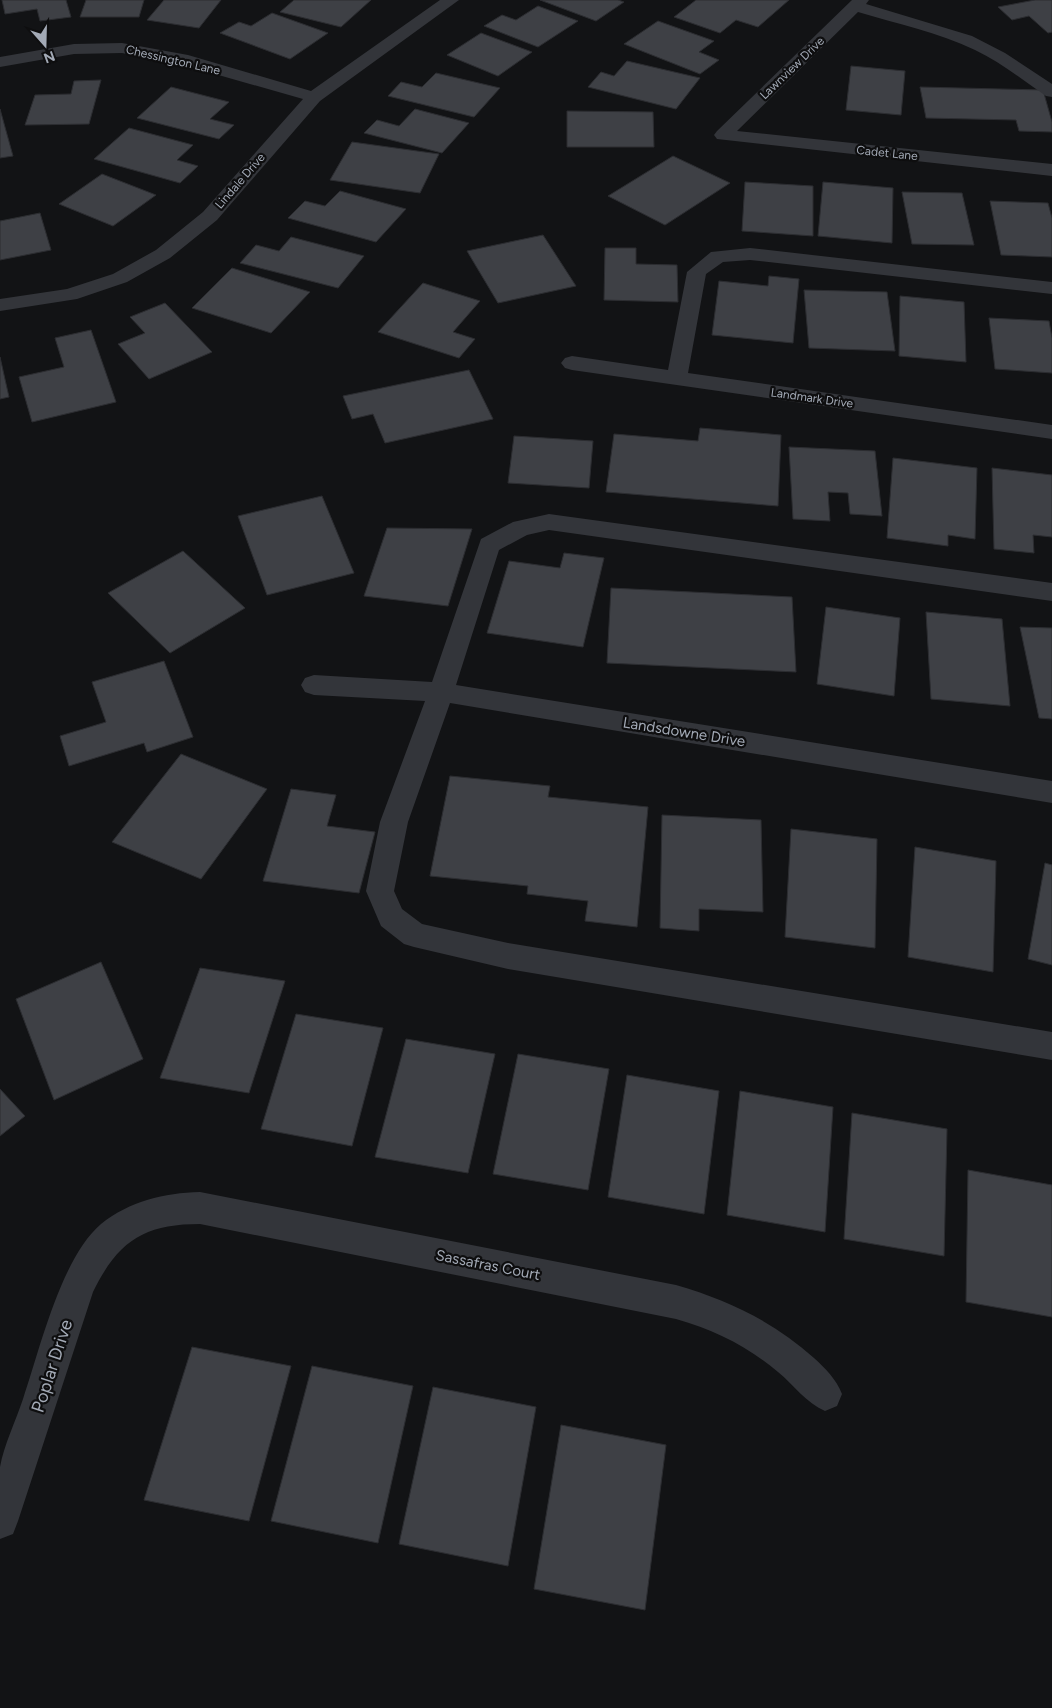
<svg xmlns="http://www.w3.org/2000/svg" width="1052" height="1708" font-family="Figtree,sans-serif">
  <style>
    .building { fill: #3e4045; stroke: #2c2d31 }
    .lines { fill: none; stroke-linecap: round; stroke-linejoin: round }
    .minor { fill: #33353a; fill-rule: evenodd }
    .labels { text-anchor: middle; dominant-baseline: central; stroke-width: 4.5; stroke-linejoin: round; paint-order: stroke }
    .far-street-label { font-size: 12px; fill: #a3aab6; stroke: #0e0e0f }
    .street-label { font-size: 15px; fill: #a3aab6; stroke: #0e0e0f }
    .near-street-label { font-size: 18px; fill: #a3aab6; stroke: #0e0e0f }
  </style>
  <rect width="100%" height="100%" fill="#121315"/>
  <!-- building -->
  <path class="building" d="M2,0H66L71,17L40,21L37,9L5,14Z
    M86,0H144L139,17H80Z
    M164,0H221L199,28L147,20Z
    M294,0H371L341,27L280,12Z
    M540,0H618L624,2L596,21Z
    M696,0H789L758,27L736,20L720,33L674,17Z
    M1035,0H1052V32L1048,33L1029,16L1012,20L998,7Z
    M538,6L578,21L538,47L484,26L502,15L516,20Z
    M272,13L328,33L290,59L220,33L239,22L251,26Z
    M658,21L714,41L699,52L719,60L700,74L624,44Z
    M481,33L532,52L498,76L447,55Z
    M627,61L700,78L676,109L588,87L601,72L614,76Z
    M851,66L905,71L901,115L846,110Z
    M436,73L500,88L474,117L388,96L401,82L422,87Z
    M101,80L89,124L25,125L35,95L71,94L74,81Z
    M171,87L229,102L210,119L234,125L219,139L137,118Z
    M920,87L1043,90L1052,122V132L1019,131L1016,120L926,118Z
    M0,109L13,156L0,158Z
    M415,109L469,123L442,153L364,133L377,120L399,126Z
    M567,111L653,112L654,147H567Z
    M129,128L193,145L177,160L198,166L180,183L94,159Z
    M352,142L439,154L420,193L330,180Z
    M673,156L730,183L665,225L608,196Z
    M102,174L156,195L113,226L59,204Z
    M745,182L813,186V236L742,231Z
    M823,182L893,188L892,243L818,236Z
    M340,191L406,209L376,242L288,218L305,201L325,206Z
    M902,192L962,193L974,245L912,244Z
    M990,201L1048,203L1052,218V257L1001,255Z
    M40,213L51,250L0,260V221Z
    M543,235L576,286L498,303L467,251Z
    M291,237L364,256L338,288L240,263L256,245L279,251Z
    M605,248H636V264L677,265L678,302L604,300Z
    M232,268L310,292L271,333L192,308Z
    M769,276L799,279L793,343L712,335L719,281L768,286Z
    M423,283L480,301L453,332L475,339L459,358L378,332Z
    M804,290L887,292L895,351L809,348Z
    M900,296L964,302L966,362L899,356Z
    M165,303L212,352L149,379L118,344L145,333L130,317Z
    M989,318L1049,321L1052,338V373L995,369Z
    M91,330L116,402L32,422L19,377L64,367L55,338Z
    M0,357L9,397L0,399Z
    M469,370L493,419L385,443L373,414L352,419L343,396Z
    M700,428L781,435L778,506L606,492L614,434L698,441Z
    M514,436L593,441L589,488L508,483Z
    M789,447L875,451L882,516L850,514L848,493L828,492L830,521L793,519Z
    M893,458L977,468L975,539L948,535V546L887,538Z
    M992,468L1052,475V537L1033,535L1034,553L994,549Z
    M322,496L354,573L267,595L238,516Z
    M387,528L472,529L448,606L364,596Z
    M183,551L245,608L170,653L108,593Z
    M564,553L604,558L583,647L487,633L509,561L560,568Z
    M611,588L792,597L796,672L607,663Z
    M826,607L900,618L894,696L817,684Z
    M926,612L1002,619L1010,706L931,699Z
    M1020,627L1052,628V719L1039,718Z
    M164,661L193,737L147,752L144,743L69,766L60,736L106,722L92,682Z
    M181,754L267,789L201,879L112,842Z
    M450,776L550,786L548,797L648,807L637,927L585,921L588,901L527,894L528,886L430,876Z
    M291,789L336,795L327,826L375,832L359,893L263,881Z
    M662,815L761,820L763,912L699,909V931L660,928Z
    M791,829L877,839L875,948L785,937Z
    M915,847L996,861L993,972L908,957Z
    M1045,863L1052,865V965L1028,959Z
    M101,962L143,1059L54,1100L16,999Z
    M200,968L285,981L249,1093L160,1078Z
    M296,1014L383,1028L352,1146L261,1129Z
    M406,1039L495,1054L468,1173L375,1157Z
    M518,1054L609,1069L588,1190L493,1174Z
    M627,1075L719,1091L704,1214L608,1197Z
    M0,1089L25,1116L0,1136Z
    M740,1091L833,1107L825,1232L727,1215Z
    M852,1113L947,1129L944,1256L844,1239Z
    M968,1170L1052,1185V1317L966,1302Z
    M192,1347L291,1366L249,1521L144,1500Z
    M312,1366L413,1386L378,1543L271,1521Z
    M433,1387L536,1407L508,1566L399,1544Z
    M561,1425L666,1445L645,1610L534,1589Z"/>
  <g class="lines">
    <!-- minor -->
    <path class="minor" d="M440,0H459L320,101L217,220L170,258L127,282L77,299L0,311V299L67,289L113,274L156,250L203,212L303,99L180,64L122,53L74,54L0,67V57L74,44L122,43L188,55L311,91Z
      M852,0H869L866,4L972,36L1005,53L1052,84V97L1046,96C1023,80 1000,62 975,50C938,32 897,24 858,12L737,131L1052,164V176L717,139L714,135L717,131Z
      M750,248L1052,282V294L750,260L723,262L706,274L688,373L1052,425V439L572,370L565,368L561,363L565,358L572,356L668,370L687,272L711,252Z
      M549,514L1052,583V601L549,530L527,535L499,550L456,685L1052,781V803L450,703L408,822L394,891L402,909L422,924L508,943L1052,1032V1060L508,969L414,947L404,944L381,926L366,891L380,822L425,701L314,695L305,692L301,685L305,678L314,675L432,682L481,539L513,522Z
      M200,1192L676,1285C728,1300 774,1322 814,1358C826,1369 836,1379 842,1394L837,1406L825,1411C806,1403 794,1385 778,1372C747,1346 715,1330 676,1319L200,1224C144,1224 118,1241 93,1292L18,1521L13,1534L0,1539C0,1519 0,1486 0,1467C4,1445 16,1420 23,1399C40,1349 61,1258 101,1224C130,1201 164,1193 200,1192Z"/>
  </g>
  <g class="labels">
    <!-- far-street labels -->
    <g class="far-street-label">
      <text transform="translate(173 60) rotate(13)">Chessington Lane</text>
      <text transform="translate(792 68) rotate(-44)">Lawnview Drive</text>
      <text transform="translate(887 153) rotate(6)">Cadet Lane</text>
      <text transform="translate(240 181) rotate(-49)">Lindale Drive</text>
      <text transform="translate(812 398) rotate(8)">Landmark Drive</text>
    </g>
    <!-- street labels -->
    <g class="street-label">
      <text transform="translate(684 732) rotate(9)">Landsdowne Drive</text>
      <text transform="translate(488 1265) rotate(11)">Sassafras Court</text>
    </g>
    <!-- near-street labels -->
    <g class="near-street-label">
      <text transform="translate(52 1366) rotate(-72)">Poplar Drive</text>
    </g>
  </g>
  <!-- north arrow -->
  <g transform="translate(45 45) rotate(160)" stroke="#0e0e0f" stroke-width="4" paint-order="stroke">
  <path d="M0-4L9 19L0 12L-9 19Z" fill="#a3aab6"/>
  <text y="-8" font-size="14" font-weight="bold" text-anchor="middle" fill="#a3aab6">N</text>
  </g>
</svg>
